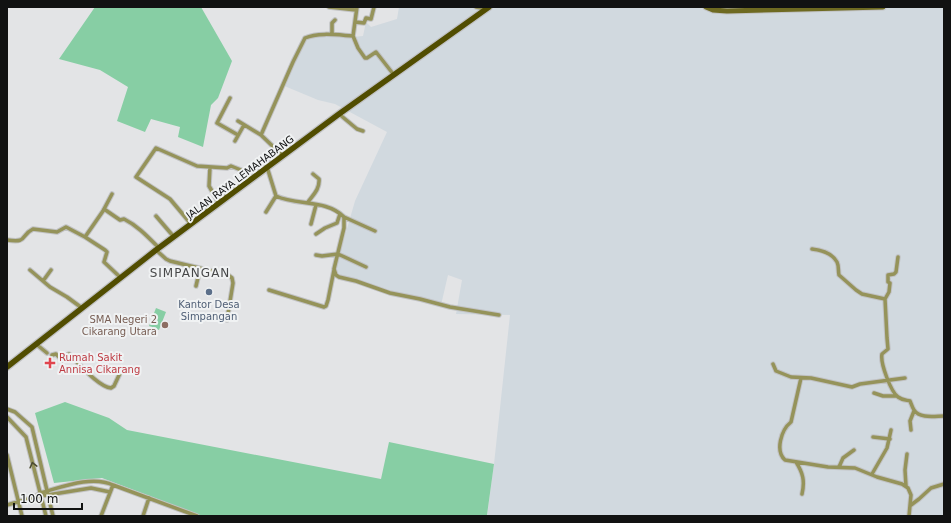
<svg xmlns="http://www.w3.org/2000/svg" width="951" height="523" font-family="'DejaVu Sans',sans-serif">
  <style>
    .built { fill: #d1d9df }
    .green { fill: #87cea4 }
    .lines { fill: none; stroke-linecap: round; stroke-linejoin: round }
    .minor-casing { stroke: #c1c2c4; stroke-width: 5.5 }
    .secondary-casing { stroke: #c1c2c4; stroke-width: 7 }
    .primary-casing { stroke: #c1c2c4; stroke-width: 8 }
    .minor { stroke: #95935a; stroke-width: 3.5 }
    .secondary { stroke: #6e6a21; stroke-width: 5 }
    .primary { stroke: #514d01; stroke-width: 5.5 }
    .oneway { stroke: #4c4c32 }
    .service-dot { fill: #5c6f8a; stroke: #f0f2f3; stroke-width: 1.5 }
    .education-dot { fill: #8d6e63; stroke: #f0f2f3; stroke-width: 1.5 }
    .health-dot { fill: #e0444e; stroke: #f0f2f3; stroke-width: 1.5 }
    .labels { text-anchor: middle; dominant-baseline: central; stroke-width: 4; stroke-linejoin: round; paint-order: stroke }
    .street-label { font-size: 10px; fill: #111212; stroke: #f0f2f3 }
    .service-label { font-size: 10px; fill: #4e5e75; stroke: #f0f2f3 }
    .education-label { font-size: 10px; fill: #785e54; stroke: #f0f2f3; text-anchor: end }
    .health-label { font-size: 10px; fill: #be3a42; stroke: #f0f2f3; text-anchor: start }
    .quarter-label { font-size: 12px; letter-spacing: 1px; fill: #474849; stroke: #f0f2f3 }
  </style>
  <rect width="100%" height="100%" fill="#e3e4e6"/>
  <!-- built -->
  <path class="built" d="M399,7H944V516H487L494,464L510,315L456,314L462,280L448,275L441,305L334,274L355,201L387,132L335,104L318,100L282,85L305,40L331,34L352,37L363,36L366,22L371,27L397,19Z"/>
  <!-- green -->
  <path class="green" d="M95,7H201L232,61L218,98L211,105L203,147L178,137L180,127L151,119L145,132L117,121L128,87L100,70L59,59Z
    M156,308L166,312L159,330L149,326Z
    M65,402L109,418L127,430L381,479L389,442L494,464L487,515V516H202L102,478L54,483L35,413Z"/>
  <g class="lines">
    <defs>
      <path id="minor" d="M329,7L356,10
        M476,7L486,9
        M355,22L364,23L366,18L371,19L374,7
        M332,34V23L335,20
        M353,36L358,48L365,58H367L376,52L394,75
        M230,98L217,123L238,135
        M339,114L357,129L363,131
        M238,121L261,135L283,156
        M261,135L293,62L305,38C319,32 338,35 353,36L357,7
        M235,141L244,125
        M210,167L209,186L219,203
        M267,167L276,196C297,206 326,199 344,217V228L334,269L336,275L339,277L356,281L390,293L420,299L450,307L499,315
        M308,202C313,195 320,189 319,179L313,174
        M104,209L120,220L124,219C138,226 148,237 159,248
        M266,212L276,196
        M156,216L174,237
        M344,217L375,231
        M191,224L170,199L136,177L156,148L197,166L227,168L231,166L241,170L252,179
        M311,224L316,205
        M316,234L325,228L337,223L340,214
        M85,237L103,211L112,194
        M7,240C29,243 19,236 33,229L57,232L66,227L85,237L105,250L107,252L104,262L121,278
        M812,249C821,250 832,253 837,262C839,266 838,271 839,275L856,290L862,294L885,299L887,338L888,349L882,354C880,363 891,392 898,397C902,400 906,400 910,401C911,403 912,407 914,410C920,419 935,416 944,416
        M156,250L166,259L170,261L228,275L232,278L233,283L227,320
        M316,255L322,256L338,254L366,267
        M30,270L50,287L67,297L82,308
        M43,281L51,270
        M196,286L200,269
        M269,290L324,307L326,306L328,300L334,270
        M885,299L889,292L890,283L888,282V275L894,274L896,272L898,257
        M36,344L47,353
        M52,355L56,354L62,360L67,355L69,354C79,363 98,387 111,388L114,386L121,371
        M773,364L776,371L791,377L811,378L852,387L860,384L905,378
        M801,378L791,422C781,430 775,451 785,460L828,467L855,468L877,477L902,484L908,488L911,495L909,516
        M874,393L883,396H897
        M7,409L15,412L32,427L53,516
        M7,417L26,437L46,516
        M911,430L910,421L914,411
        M873,437L890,439
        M7,455L22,516
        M796,462C803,473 805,481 802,494
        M839,467L843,458L854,450
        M872,474L887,448L891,430
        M906,486L905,470L907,454
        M35,497L40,493C62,487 92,475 113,485
        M7,505L35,497L91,488L110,492
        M911,505L919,499L931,488L944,484
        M101,516L113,485L197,516
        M143,516L149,498"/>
      <path id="secondary" d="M706,7L713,10L727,11L883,7"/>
      <path id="primary" d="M7,367L156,250L339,114L489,7"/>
    </defs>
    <!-- minor casing -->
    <use href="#minor" class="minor-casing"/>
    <!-- secondary casing -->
    <use href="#secondary" class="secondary-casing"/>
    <!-- primary casing -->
    <use href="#primary" class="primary-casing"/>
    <!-- minor -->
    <use href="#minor" class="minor"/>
    <!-- secondary -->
    <use href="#secondary" class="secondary"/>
    <!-- primary -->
    <use href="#primary" class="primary"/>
  </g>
  <!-- one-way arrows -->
  <defs><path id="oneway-chevron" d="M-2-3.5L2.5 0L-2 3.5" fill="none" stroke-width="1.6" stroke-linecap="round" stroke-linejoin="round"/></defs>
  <use class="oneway" href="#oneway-chevron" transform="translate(33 465) rotate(-104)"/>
  <!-- markers -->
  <circle class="service-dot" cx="209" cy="292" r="4"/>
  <circle class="education-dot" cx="165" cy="325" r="4"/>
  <path class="health-dot" d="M48 357h4v4h4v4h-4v4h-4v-4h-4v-4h4z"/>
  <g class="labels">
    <!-- street labels -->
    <g class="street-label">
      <text transform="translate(240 177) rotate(-37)">JALAN RAYA LEMAHABANG</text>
    </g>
    <!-- service labels -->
    <g class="service-label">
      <text x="209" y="304">Kantor Desa<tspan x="209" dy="12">Simpangan</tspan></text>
    </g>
    <!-- education labels -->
    <g class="education-label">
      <text x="157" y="319">SMA Negeri 2<tspan x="157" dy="12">Cikarang Utara</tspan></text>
    </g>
    <!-- health labels -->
    <g class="health-label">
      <text x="59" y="357">Rumah Sakit<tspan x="59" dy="12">Annisa Cikarang</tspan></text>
    </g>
    <!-- quarter labels -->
    <g class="quarter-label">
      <text x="190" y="273">SIMPANGAN</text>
    </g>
  </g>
  <!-- border -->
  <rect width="951" height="523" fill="none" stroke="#111212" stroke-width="16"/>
  <!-- scale -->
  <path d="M14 503v6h68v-6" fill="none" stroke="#111212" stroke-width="2"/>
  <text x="20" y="503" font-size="12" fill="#111212" stroke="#f0f2f3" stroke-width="3" paint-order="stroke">100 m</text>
</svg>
